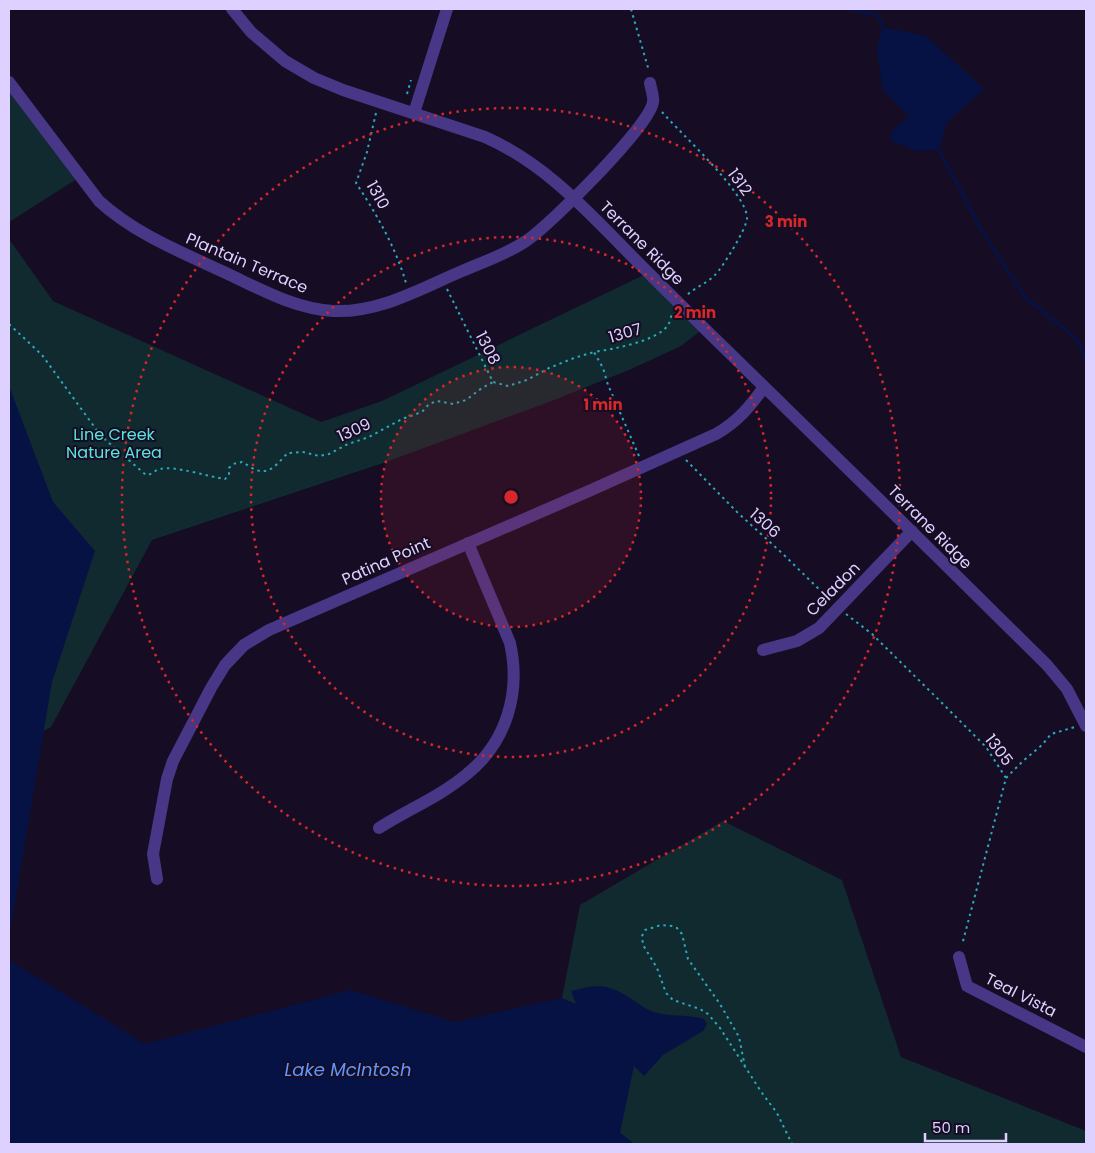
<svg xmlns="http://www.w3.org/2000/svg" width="1095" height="1153" font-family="Poppins,sans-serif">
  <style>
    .green { fill: #102a2f }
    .water { fill: #071244 }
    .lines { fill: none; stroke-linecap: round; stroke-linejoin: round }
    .stream { stroke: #071244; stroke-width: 3 }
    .path { stroke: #29a9bc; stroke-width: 2; stroke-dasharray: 2.5 4; stroke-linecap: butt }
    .street { stroke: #483686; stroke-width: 12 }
    .ring { fill: none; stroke: #d62828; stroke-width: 2.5; stroke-dasharray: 2.5 5 }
    .labels { text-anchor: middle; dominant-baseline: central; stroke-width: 4; stroke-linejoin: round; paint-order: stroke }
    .street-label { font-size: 16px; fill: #dfd1ff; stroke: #160d25 }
    .park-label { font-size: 16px; fill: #57e5dd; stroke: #160d25 }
    .water-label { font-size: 18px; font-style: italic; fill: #5f97ff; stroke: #160d25 }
    .centre { fill: #d62828; stroke: #160d25; stroke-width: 2.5 }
    .ring-label { font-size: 15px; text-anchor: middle; font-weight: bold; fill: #d62828; stroke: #160d25; stroke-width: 4; stroke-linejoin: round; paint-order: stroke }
  </style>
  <rect width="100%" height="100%" fill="#160d25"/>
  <!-- green -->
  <path class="green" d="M9,82L80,177L9,222Z
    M9,239L53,301L321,422L382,401L648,273L704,328L681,346L629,370L549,402L386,462L152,540L51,727L9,748Z
    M723,821L842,880L901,1057L1086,1131V1144H634L620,1133L562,998L580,905Z"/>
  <!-- water -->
  <path class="water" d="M882,27L926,36L984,89L947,122L939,150L917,151L889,140L893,129L909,117L883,90L877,51Z
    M9,386L53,502L95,551L52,682L9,938Z
    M9,960L145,1044L351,990L454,1022L562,998L576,1004L571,991C599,984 608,983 633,1000C640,1004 646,1010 654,1012C670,1017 687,1014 704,1019L707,1024L703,1031L663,1055L644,1076L634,1066L620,1133L634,1144H9Z"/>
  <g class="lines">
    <!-- stream -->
    <path class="stream" d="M851,9L878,16L884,29
      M938,148L981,229L1024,296L1078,340L1086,360"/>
    <!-- path -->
    <path class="path" d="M631,9L649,71
      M407,94L411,80
      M662,112C679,132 749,195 747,219C746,229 723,267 715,275C707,283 696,287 687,295
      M376,113L367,152L356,183C376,213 396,248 406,283
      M447,289L493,382L508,386L527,380L549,368L574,358L594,352
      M9,324L42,355L101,436L146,475C152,475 155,470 160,469C173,465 210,477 225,479L229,475V468L233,464L242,462C248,465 255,471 261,471C272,473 281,459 288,453L303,452L319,456L329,454L348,444L369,437L402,419L422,412L429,404L437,401L453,404L466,400L482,388L493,382
      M639,456L608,385L603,368L594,352C613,349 658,341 668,325C670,322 671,317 672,313
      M686,460L737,512L784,555L830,600
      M846,614L872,634L940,701L986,747L1006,778L962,945
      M1006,778L1023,761L1042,745L1051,734L1075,727
      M745,1067L739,1037L720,1004L688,959L682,934L677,928L672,926L661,925L645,930L642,936L643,945L657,968L666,993L673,1000L700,1009L708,1014L720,1028L762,1093L777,1113L792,1144"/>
    <!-- street -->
    <path class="street" d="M232,9L251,32L285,61L314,78L343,90L485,137C539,161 578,201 618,242C646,271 675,299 703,327C818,439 933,552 1047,665L1067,689L1086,726
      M9,82L99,201C135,234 181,252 226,273C260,289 295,309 333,311C379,313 420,289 462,271C483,262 507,254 526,241C549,226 650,126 653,102C654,97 651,89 650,83
      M414,113L447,9
      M763,650L797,641L819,628L912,531
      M379,828C407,810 441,796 467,774C507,742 521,692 510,643L468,543
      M157,879L153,854L167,779L173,761L211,688L225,665L244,645L269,630L589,491L716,434C737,422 750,407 764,387
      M959,957L967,986L1086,1047"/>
  </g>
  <!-- distance rings -->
  <circle cx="511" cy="497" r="130" fill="#d62828" fill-opacity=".12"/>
  <g class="ring">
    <circle cx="511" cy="497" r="130"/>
    <circle cx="511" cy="497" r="260"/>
    <circle cx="511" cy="497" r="389"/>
  </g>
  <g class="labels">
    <!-- street labels -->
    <g class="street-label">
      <text transform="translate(740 182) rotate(54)">1312</text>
      <text transform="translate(378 195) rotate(61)">1310</text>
      <text transform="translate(642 243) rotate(45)">Terrane Ridge</text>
      <text transform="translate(247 263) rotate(23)">Plantain Terrace</text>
      <text transform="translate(625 333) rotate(-16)">1307</text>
      <text transform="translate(488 348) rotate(63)">1308</text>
      <text transform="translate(354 430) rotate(-24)">1309</text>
      <text transform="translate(765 523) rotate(42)">1306</text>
      <text transform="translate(930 527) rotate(45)">Terrane Ridge</text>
      <text transform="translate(386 561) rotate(-24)">Patina Point</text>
      <text transform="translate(833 589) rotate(-45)">Celadon</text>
      <text transform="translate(999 750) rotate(53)">1305</text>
      <text transform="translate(1021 995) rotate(27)">Teal Vista</text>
    </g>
    <!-- park labels -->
    <g class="park-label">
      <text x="114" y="434">Line Creek<tspan x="114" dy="18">Nature Area</tspan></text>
    </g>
    <!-- water labels -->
    <g class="water-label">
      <text x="348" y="1069">Lake McIntosh</text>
    </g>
  </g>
  <circle cx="511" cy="497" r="8" class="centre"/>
  <g class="ring-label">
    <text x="786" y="227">3 min</text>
    <text x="695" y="318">2 min</text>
    <text x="603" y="410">1 min</text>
  </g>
  <!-- border -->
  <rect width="1095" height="1153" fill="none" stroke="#dfd1ff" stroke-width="20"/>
  <!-- scale -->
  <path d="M925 1133v8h81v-8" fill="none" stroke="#dfd1ff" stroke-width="2.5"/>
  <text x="932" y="1133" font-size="15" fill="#dfd1ff" stroke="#160d25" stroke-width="4" paint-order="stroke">50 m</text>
</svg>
